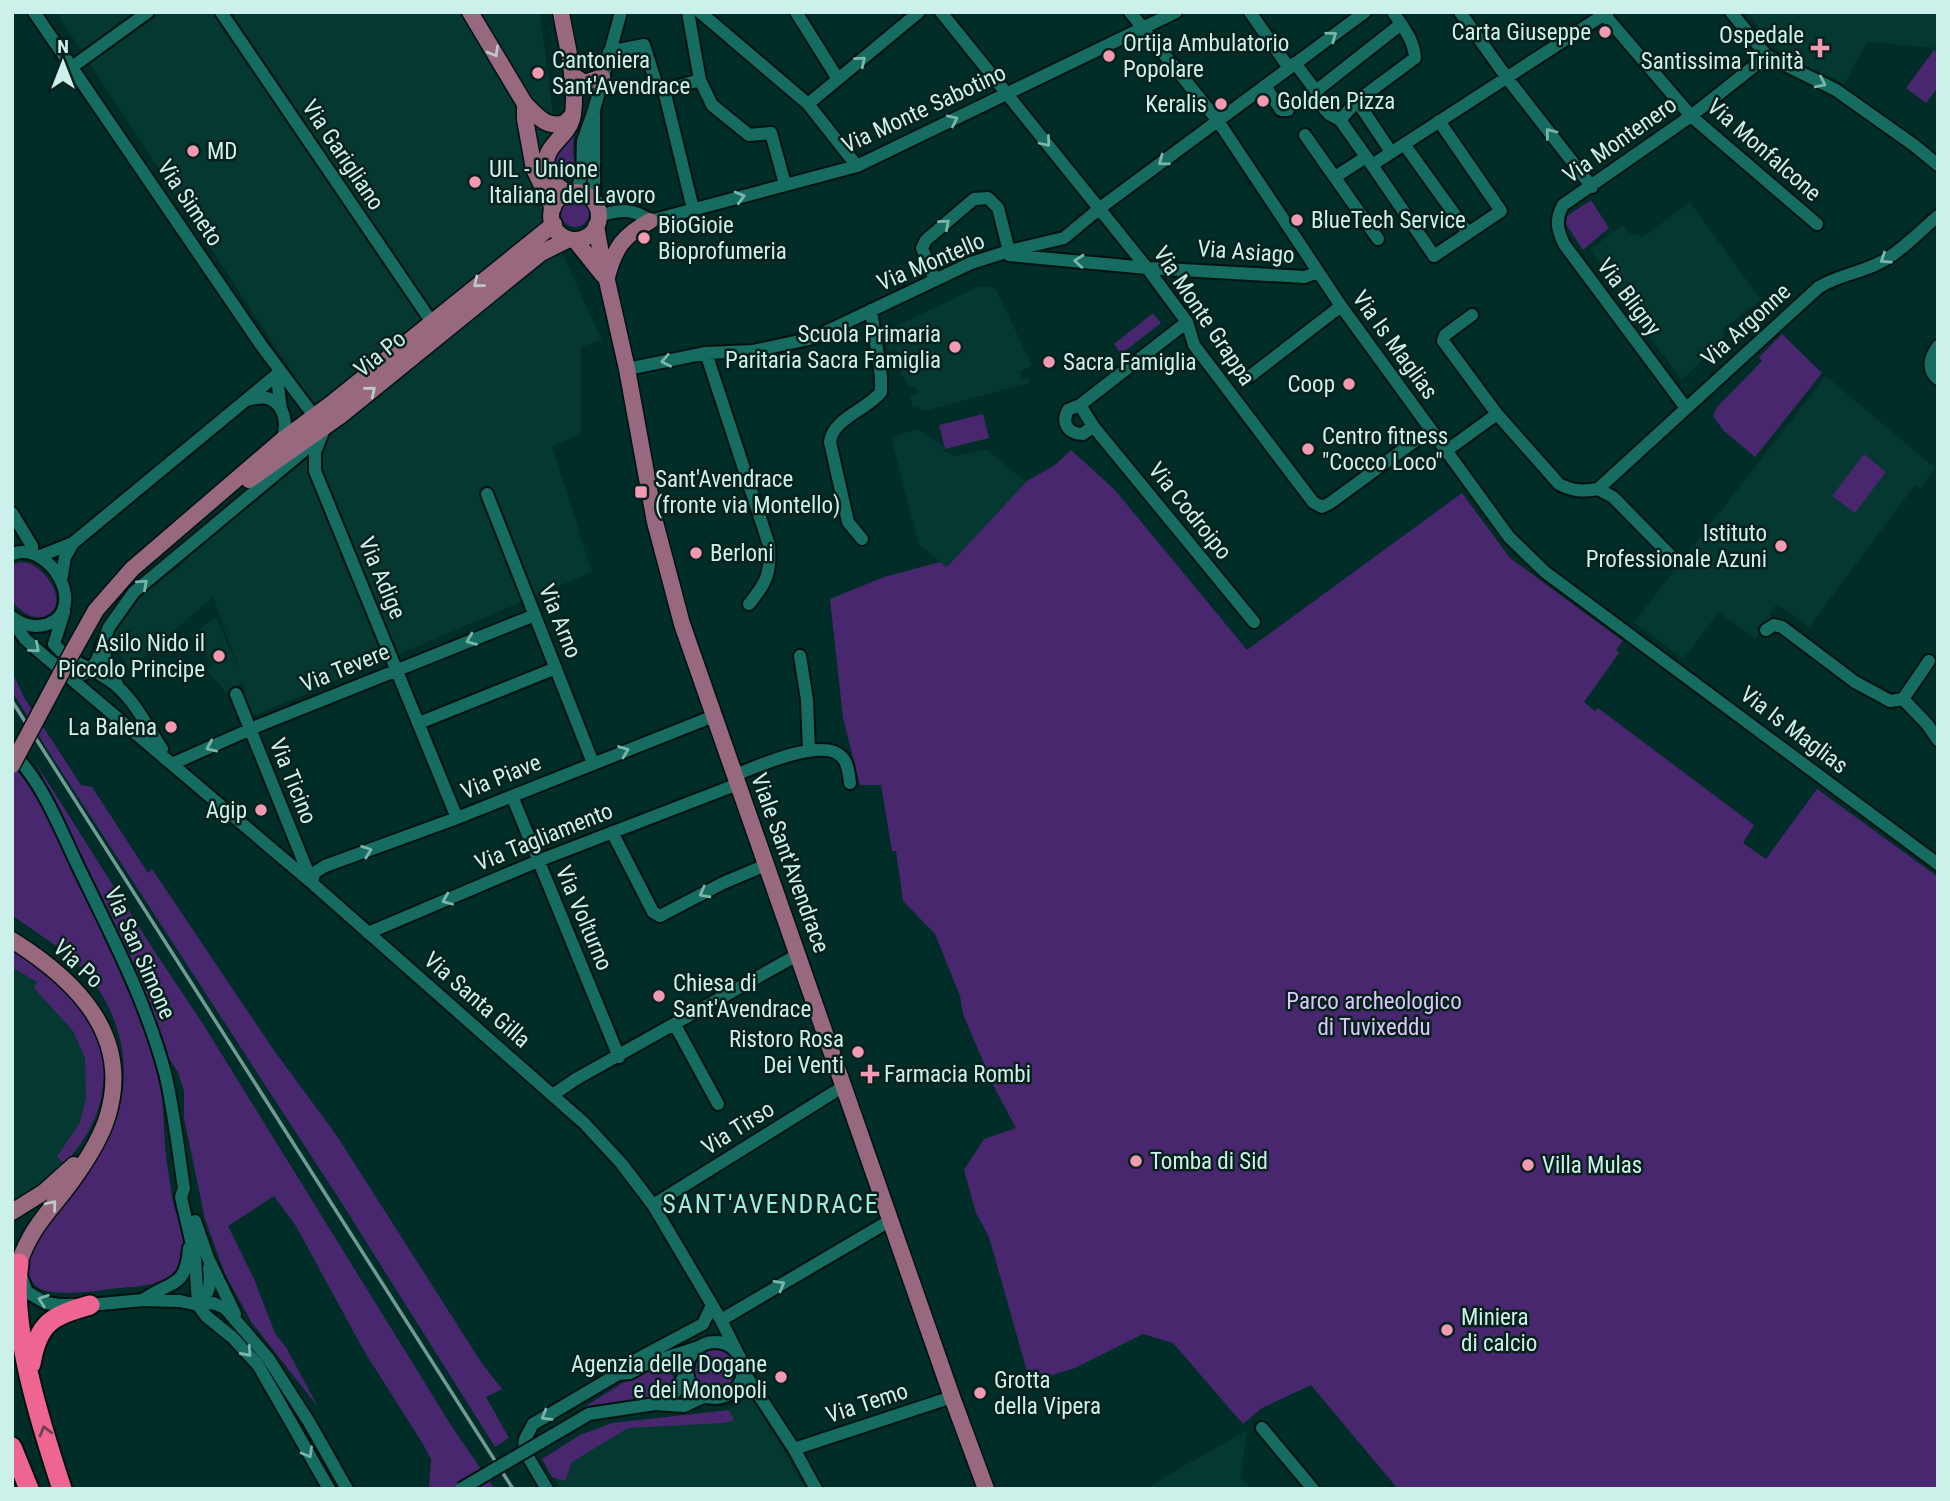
<svg xmlns="http://www.w3.org/2000/svg" width="1950" height="1501" font-family="'Roboto Condensed',sans-serif">
  <style>
    .built { fill: #043831 }
    .green { fill: #48276f }
    .lines { fill: none; stroke-linecap: round; stroke-linejoin: round }
    .minor-casing { stroke: #001310; stroke-width: 16 }
    .major-casing { stroke: #001310; stroke-width: 19 }
    .highway-casing { stroke: #001310; stroke-width: 23 }
    .minor { stroke: #166c61; stroke-width: 12 }
    .major { stroke: #98687e; stroke-width: 16 }
    .highway { stroke: #ee6592; stroke-width: 19 }
    .rail { stroke: #729a94; stroke-width: 3.5 }
    .minor-bridge-casing { stroke: #001310; stroke-width: 16; stroke-linecap: butt }
    .major-bridge-casing { stroke: #001310; stroke-width: 19; stroke-linecap: butt }
    .minor-bridge { stroke: #166c61; stroke-width: 12 }
    .major-bridge { stroke: #98687e; stroke-width: 16 }
    .oneway { stroke: #7ab5ac }
    .oneway2 { stroke: #bcc8ca }
    .oneway3 { stroke: #6f4052 }
    .poi-dot { fill: #f19ab2; stroke: #08211d; stroke-width: 2.5 }
    .labels { text-anchor: middle; dominant-baseline: central; stroke-width: 5; stroke-linejoin: round; paint-order: stroke }
    .poi-label { font-size: 23px; fill: #ccf1ea; stroke: #08211d; text-anchor: start }
    .street-label { font-size: 23px; fill: #ccf1ea; stroke: #08211d }
    .park-label { font-size: 23px; fill: #dac7fb; stroke: #08211d }
    .quarter-label { font-size: 26px; letter-spacing: 2px; fill: #9eecde; stroke: #08211d }
  </style>
  <rect width="100%" height="100%" fill="#002d27"/>
  <!-- built -->
  <path class="built" d="M56,12H540L562,190L552,201L548,224L550,235L561,251L602,340L581,347V434L552,446L592,572L249,718L243,681L227,693L207,671L213,664L191,635L216,617L241,675L213,597L129,669L113,643V627L140,592L180,567L316,409Z
    M1747,12H1938V48L1867,42L1844,84L1784,55L1771,42Z
    M1690,202L1761,300L1724,328L1723,341L1682,380L1640,324L1641,314L1590,250L1623,225L1629,233L1643,237Z
    M980,286L995,288L1032,365L1020,371L1022,379L1029,378L1030,383L924,411L917,406L913,408L910,396L919,393L915,387L907,385L897,366L899,360L894,350L889,351L886,344L893,340L888,330Z
    M1826,376L1935,468L1920,489L1915,485L1809,627L1777,604L1769,614L1772,616L1755,639L1719,612L1683,659L1634,622Z
    M918,429L944,447L943,450L955,456L987,449L1018,476L1027,481L947,567L919,545L891,437Z
    M12,947L102,1056L103,1078L98,1114L87,1135L64,1164L40,1185L12,1203Z
    M752,1395L806,1489H561L542,1459L580,1435L612,1423L729,1410Z
    M1247,1430L1241,1477L1251,1489H1147L1166,1476Z"/>
  <!-- green -->
  <path class="green" d="M1934,50L1938,53V87L1926,103L1906,88Z
    M575,129C574,136 573,144 573,151C573,157 576,163 575,168C572,188 543,175 556,150C560,142 569,135 575,129Z
    M561 213a14 14 0 1 1 28 0a14 14 0 1 1-28 0Z
    M1591,200L1609,228L1583,250L1566,224L1567,216Z
    M1153,313L1161,323L1121,354L1114,344Z
    M1782,334L1822,373L1755,457L1724,431L1713,416L1717,407L1762,361L1759,357Z
    M983,414L989,438L945,449L939,425Z
    M1071,450L1115,490L1247,650L1462,493L1510,558L1623,641L1616,650L1619,653L1584,702L1595,711L1598,708L1754,825L1743,843L1766,859L1817,789L1938,877V1489H1398L1311,1385L1262,1408L1243,1424L1173,1343L1143,1334L1075,1368L1030,1382L989,1237L976,1213L964,1170L984,1139L1016,1128L994,1087L963,1014L960,996L935,934L903,901L896,851H892L881,785H860L843,718L830,599L884,577L940,562L947,567L1027,481L1055,465Z
    M1864,454L1886,472L1855,513L1832,496Z
    M20,562C30,562 37,566 44,574C75,607 41,637 12,601V565Z
    M12,672L25,699L81,785L92,787L148,873L152,869L273,1049L337,1136L481,1362L502,1389L486,1397L509,1438L495,1447L343,1205L47,749L12,691Z
    M12,765C42,797 58,839 77,878C108,941 141,1005 158,1074C166,1107 162,1142 169,1176C171,1188 172,1203 177,1215C179,1220 183,1225 185,1230C188,1240 185,1255 180,1263C169,1286 142,1286 120,1288C101,1290 51,1299 36,1286C4,1259 64,1204 79,1185C92,1167 106,1146 114,1126C134,1074 123,1018 88,975C68,950 38,935 12,915Z
    M37,765L155,952L203,1024L454,1430L495,1489H429L431,1459L423,1444L364,1351L296,1226L274,1196L228,1226L254,1279L275,1333L287,1349L318,1407L252,1323L225,1274L205,1219L184,1118V1091L178,1072L168,1057L138,975Z
    M12,947C32,961 66,983 79,1002C118,1057 109,1117 64,1164L57,1157L80,1122L86,1098L85,1058L73,1031L34,988L37,982L15,969L12,971Z
    M695 1370a20 20 0 1 1 40 0a20 20 0 1 1-40 0Z
    M663,1367C674,1372 680,1385 667,1392C649,1402 606,1403 584,1407L634,1376Z
    M729,1410L734,1420L725,1423L628,1428L572,1462L565,1481L552,1477L542,1459L580,1435L612,1423Z"/>
  <g class="lines">
    <defs>
      <path id="minor" d="M34,12L261,345L314,416
        M221,12L431,321
        M688,12L700,80L712,105L749,135L771,133L785,184
        M700,12L808,104L857,166
        M796,12L838,79
        M941,12L1147,268L1187,322L1194,345L1313,502L1322,507L1330,503L1430,430
        M1130,12L1218,121L1341,306L1509,537L1545,572L1938,864
        M1250,12L1289,68
        M1393,12C1403,27 1414,40 1415,58L1357,101L1340,120L1372,165L1608,12
        M1460,12L1507,78L1592,187
        M1602,12L1691,116L1817,224
        M1731,12L1767,56L1836,90L1915,146L1938,165
        M609,52L644,45L656,83L664,90L693,209
        M1295,63L1316,91L1317,101L1329,114L1340,120
        M72,67L148,12
        M1265,86L1281,110H1288
        M664,90L700,80
        M1316,91L1401,24
        M1357,101L1391,152
        M808,104L919,12
        M1305,135L1378,239
        M1404,144L1468,233
        M1372,165L1434,256L1501,211L1439,121
        M1335,177L1366,157
        M576,192L582,175L583,141L594,110L621,12
        M594,201V114
        M598,216C618,210 633,207 650,221L857,166L1176,12
        M1009,255L1147,268L1305,277L1318,272
        M935,280L922,248L926,240L974,199L988,198L998,208L1009,251
        M1472,315L1445,335L1443,341L1497,414L1559,484C1573,491 1582,492 1598,489L1613,497L1670,555
        M1187,322L1080,405L1093,426L1254,622
        M1938,346C1930,357 1926,370 1938,379
        M706,353L769,545C771,573 767,582 749,604
        M627,369L706,353L753,351L813,338L971,263L1009,251L1064,238L1100,208L1365,12
        M280,372L278,386L281,410
        M1249,377L1341,306
        M247,400C254,398 263,396 270,399C286,406 288,428 281,441
        M1080,405L1068,410C1061,423 1068,434 1083,434L1093,426
        M1686,408L1564,244C1557,229 1555,220 1563,205L1691,116L1767,56
        M323,432L315,452V471L457,818
        M1446,451L1497,414
        M1598,489L1819,287C1841,274 1861,273 1881,262C1902,251 1920,231 1938,216
        M487,494L593,763
        M12,513L32,546V553
        M862,539L848,522L830,442C833,418 867,410 881,392V376L871,310
        M12,554C51,540 88,609 48,624C34,629 23,625 12,617
        M40,556L73,543L280,372
        M61,581L65,557L73,543
        M64,612L54,644C69,662 90,667 109,680C132,695 147,726 162,749
        M12,620L25,639L42,654L312,883L584,1123L621,1163L653,1205L721,1320L738,1354
        M1766,630L1774,625L1782,627L1855,682L1890,701L1903,699L1927,724L1938,740
        M104,646L105,658L117,684
        M800,656L807,700L809,751
        M64,671L83,674L90,671L97,660L109,627L134,592L312,444
        M236,694L311,880
        M1903,699L1929,661
        M419,723L556,668
        M12,752C42,782 58,824 76,862C109,931 145,998 165,1073C174,1110 178,1150 184,1188L181,1197L195,1258L198,1305L206,1316L232,1337L258,1365L329,1489
        M172,764L260,725L535,615
        M735,775C756,767 824,736 842,757C848,763 849,775 850,783
        M512,796L619,1057
        M612,832L653,912L660,916L723,883L766,865
        M312,883L314,873L325,866L457,818L714,716
        M368,933L538,861L738,784
        M675,1025L718,1104
        M554,1094L576,1079L799,954
        M653,1205L844,1086
        M195,1221L208,1258L235,1314
        M22,1278L27,1292L46,1303L59,1305H90L143,1300L180,1301L198,1305L213,1303L225,1308L268,1358L309,1422L347,1489
        M143,1300C171,1280 186,1289 189,1248
        M198,1305C210,1293 211,1284 209,1268
        M721,1320L891,1220
        M687 1370a28 28 0 1 1 56 0a28 28 0 1 1-56 0Z
        M743,1371L794,1449L816,1489
        M618,1374L626,1365L703,1324L712,1305
        M658,1403C675,1398 680,1386 686,1371
        M655,1404L684,1406L705,1396
        M1262,1428L1313,1489
        M794,1449L952,1397
        M547,1489L524,1450L525,1439L533,1424L618,1374L630,1373L646,1364L696,1348"/>
      <path id="major" d="M470,12L525,104V119L534,169L553,208
        M561,12C566,43 579,88 572,119C567,137 545,145 546,165C547,179 556,186 568,193
        M572,75L584,83L602,77
        M525,104C537,116 547,129 565,123L573,115
        M551 216a24 24 0 1 1 48 0a24 24 0 1 1-48 0Z
        M596,226L601,254L627,369L655,522L682,624L952,1397L986,1489
        M575,240L603,275
        M607,277C615,247 623,236 650,221
        M249,480L340,416L541,253L569,239
        M73,651L96,610L132,569L281,441L331,404L554,224
        M12,940C76,980 133,1036 107,1118C101,1137 88,1158 77,1174C54,1208 33,1222 19,1263
        M12,1212L44,1192L74,1165"/>
      <path id="highway" d="M19,1263C9,1326 42,1428 62,1489
        M31,1364C38,1322 52,1316 90,1305
        M12,1447L29,1489"/>
    </defs>
    <!-- minor casing -->
    <use href="#minor" class="minor-casing"/>
    <!-- major casing -->
    <use href="#major" class="major-casing"/>
    <!-- highway casing -->
    <use href="#highway" class="highway-casing"/>
    <!-- minor -->
    <use href="#minor" class="minor"/>
    <!-- major -->
    <use href="#major" class="major"/>
    <!-- highway -->
    <use href="#highway" class="highway"/>
    <!-- rail -->
    <path class="rail" d="M12,701L513,1489"/>
    <defs>
      <path id="minor-bridge" d="M461,1489L589,1414L655,1404"/>
      <path id="major-bridge" d="M12,765L73,651"/>
    </defs>
    <!-- minor-bridge casing -->
    <use href="#minor-bridge" class="minor-bridge-casing"/>
    <!-- major-bridge casing -->
    <use href="#major-bridge" class="major-bridge-casing"/>
    <!-- minor-bridge -->
    <use href="#minor-bridge" class="minor-bridge"/>
    <!-- major-bridge -->
    <use href="#major-bridge" class="major-bridge"/>
  </g>
  <!-- one-way arrows -->
  <defs><path id="oneway-chevron" d="M-2-3.5L2.5 0L-2 3.5" fill="none" stroke-width="1.6" stroke-linecap="round" stroke-linejoin="round" transform="scale(1.75)"/></defs>
  <g class="oneway">
    <use href="#oneway-chevron" transform="translate(1332 36) rotate(-36)"/>
    <use href="#oneway-chevron" transform="translate(861 61) rotate(-40)"/>
    <use href="#oneway-chevron" transform="translate(1821 83) rotate(26)"/>
    <use href="#oneway-chevron" transform="translate(953 120) rotate(-25)"/>
    <use href="#oneway-chevron" transform="translate(1550 133) rotate(-128)"/>
    <use href="#oneway-chevron" transform="translate(1046 142) rotate(50)"/>
    <use href="#oneway-chevron" transform="translate(1163 161) rotate(144)"/>
    <use href="#oneway-chevron" transform="translate(740 197) rotate(-15)"/>
    <use href="#oneway-chevron" transform="translate(945 224) rotate(-41)"/>
    <use href="#oneway-chevron" transform="translate(1885 259) rotate(146)"/>
    <use href="#oneway-chevron" transform="translate(1079 261) rotate(-175)"/>
    <use href="#oneway-chevron" transform="translate(666 361) rotate(169)"/>
    <use href="#oneway-chevron" transform="translate(143 584) rotate(-42)"/>
    <use href="#oneway-chevron" transform="translate(471 640) rotate(158)"/>
    <use href="#oneway-chevron" transform="translate(35 648) rotate(41)"/>
    <use href="#oneway-chevron" transform="translate(211 747) rotate(156)"/>
    <use href="#oneway-chevron" transform="translate(624 751) rotate(-21)"/>
    <use href="#oneway-chevron" transform="translate(367 851) rotate(-20)"/>
    <use href="#oneway-chevron" transform="translate(704 893) rotate(152)"/>
    <use href="#oneway-chevron" transform="translate(447 900) rotate(157)"/>
    <use href="#oneway-chevron" transform="translate(780 1285) rotate(-30)"/>
    <use href="#oneway-chevron" transform="translate(43 1300) rotate(-161)"/>
    <use href="#oneway-chevron" transform="translate(247 1352) rotate(48)"/>
    <use href="#oneway-chevron" transform="translate(546 1416) rotate(149)"/>
    <use href="#oneway-chevron" transform="translate(308 1453) rotate(60)"/>
  </g>
  <g class="oneway2">
    <use href="#oneway-chevron" transform="translate(494 52) rotate(60)"/>
    <use href="#oneway-chevron" transform="translate(478 283) rotate(141)"/>
    <use href="#oneway-chevron" transform="translate(371 391) rotate(-39)"/>
    <use href="#oneway-chevron" transform="translate(52 1205) rotate(-51)"/>
  </g>
  <use class="oneway3" href="#oneway-chevron" transform="translate(45 1431) rotate(-105)"/>
  <!-- markers -->
  <g class="poi-dot">
    <circle cx="1605" cy="32" r="7"/>
    <path d="M1816.5 37.5h7v7h7v7h-7v7h-7v-7h-7v-7h7z"/>
    <circle cx="1109" cy="56" r="7"/>
    <circle cx="538" cy="73" r="7"/>
    <circle cx="1263" cy="101" r="7"/>
    <circle cx="1221" cy="104" r="7"/>
    <circle cx="193" cy="151" r="7"/>
    <circle cx="475" cy="182" r="7"/>
    <circle cx="1297" cy="220" r="7"/>
    <circle cx="644" cy="238" r="7"/>
    <circle cx="955" cy="347" r="7"/>
    <circle cx="1049" cy="362" r="7"/>
    <circle cx="1349" cy="384" r="7"/>
    <circle cx="1308" cy="449" r="7"/>
    <rect x="634" y="485" width="14" height="14" rx="3.5"/>
    <circle cx="1781" cy="546" r="7"/>
    <circle cx="696" cy="553" r="7"/>
    <circle cx="219" cy="656" r="7"/>
    <circle cx="171" cy="727" r="7"/>
    <circle cx="261" cy="810" r="7"/>
    <circle cx="659" cy="996" r="7"/>
    <circle cx="858" cy="1052" r="7"/>
    <path d="M866.5 1063.5h7v7h7v7h-7v7h-7v-7h-7v-7h7z"/>
    <circle cx="1136" cy="1161" r="7"/>
    <circle cx="1528" cy="1165" r="7"/>
    <circle cx="1447" cy="1330" r="7"/>
    <circle cx="781" cy="1377" r="7"/>
    <circle cx="980" cy="1393" r="7"/>
  </g>
  <g class="labels">
    <!-- poi labels -->
    <g class="poi-label">
      <text x="1591" y="32" text-anchor="end">Carta Giuseppe</text>
      <text x="1804" y="35" text-anchor="end">Ospedale<tspan x="1804" dy="26">Santissima Trinità</tspan></text>
      <text x="1123" y="43">Ortija Ambulatorio<tspan x="1123" dy="26">Popolare</tspan></text>
      <text x="552" y="60">Cantoniera<tspan x="552" dy="26">Sant'Avendrace</tspan></text>
      <text x="1277" y="101">Golden Pizza</text>
      <text x="1207" y="104" text-anchor="end">Keralis</text>
      <text x="207" y="151">MD</text>
      <text x="489" y="169">UIL - Unione<tspan x="489" dy="26">Italiana del Lavoro</tspan></text>
      <text x="1311" y="220">BlueTech Service</text>
      <text x="658" y="225">BioGioie<tspan x="658" dy="26">Bioprofumeria</tspan></text>
      <text x="941" y="334" text-anchor="end">Scuola Primaria<tspan x="941" dy="26">Paritaria Sacra Famiglia</tspan></text>
      <text x="1063" y="362">Sacra Famiglia</text>
      <text x="1335" y="384" text-anchor="end">Coop</text>
      <text x="1322" y="436">Centro fitness<tspan x="1322" dy="26">"Cocco Loco"</tspan></text>
      <text x="655" y="479">Sant'Avendrace<tspan x="655" dy="26">(fronte via Montello)</tspan></text>
      <text x="1767" y="533" text-anchor="end">Istituto<tspan x="1767" dy="26">Professionale Azuni</tspan></text>
      <text x="710" y="553">Berloni</text>
      <text x="205" y="643" text-anchor="end">Asilo Nido il<tspan x="205" dy="26">Piccolo Principe</tspan></text>
      <text x="157" y="727" text-anchor="end">La Balena</text>
      <text x="247" y="810" text-anchor="end">Agip</text>
      <text x="673" y="983">Chiesa di<tspan x="673" dy="26">Sant'Avendrace</tspan></text>
      <text x="844" y="1039" text-anchor="end">Ristoro Rosa<tspan x="844" dy="26">Dei Venti</tspan></text>
      <text x="884" y="1074">Farmacia Rombi</text>
      <text x="1150" y="1161">Tomba di Sid</text>
      <text x="1542" y="1165">Villa Mulas</text>
      <text x="1461" y="1317">Miniera<tspan x="1461" dy="26">di calcio</tspan></text>
      <text x="767" y="1364" text-anchor="end">Agenzia delle Dogane<tspan x="767" dy="26">e dei Monopoli</tspan></text>
      <text x="994" y="1380">Grotta<tspan x="994" dy="26">della Vipera</tspan></text>
    </g>
    <!-- street labels -->
    <g class="street-label">
      <text transform="translate(924 109) rotate(-25)">Via Monte Sabotino</text>
      <text transform="translate(1620 140) rotate(-35)">Via Montenero</text>
      <text transform="translate(1764 150) rotate(41)">Via Monfalcone</text>
      <text transform="translate(343 155) rotate(56)">Via Garigliano</text>
      <text transform="translate(190 203) rotate(56)">Via Simeto</text>
      <text transform="translate(1246 252) rotate(4)">Via Asiago</text>
      <text transform="translate(931 262) rotate(-23)">Via Montello</text>
      <text transform="translate(1629 297) rotate(53)">Via Bligny</text>
      <text transform="translate(1204 316) rotate(56)">Via Monte Grappa</text>
      <text transform="translate(1746 325) rotate(-42)">Via Argonne</text>
      <text transform="translate(1395 345) rotate(54)">Via Is Maglias</text>
      <text transform="translate(380 354) rotate(-39)">Via Po</text>
      <text transform="translate(1190 511) rotate(51)">Via Codroipo</text>
      <text transform="translate(382 578) rotate(67)">Via Adige</text>
      <text transform="translate(560 621) rotate(68)">Via Arno</text>
      <text transform="translate(345 668) rotate(-22)">Via Tevere</text>
      <text transform="translate(1794 730) rotate(37)">Via Is Maglias</text>
      <text transform="translate(501 777) rotate(-22)">Via Piave</text>
      <text transform="translate(293 781) rotate(68)">Via Ticino</text>
      <text transform="translate(544 837) rotate(-22)">Via Tagliamento</text>
      <text transform="translate(790 863) rotate(70)">Viale Sant'Avendrace</text>
      <text transform="translate(584 918) rotate(67)">Via Volturno</text>
      <text transform="translate(140 953) rotate(66)">Via San Simone</text>
      <text transform="translate(78 964) rotate(43)">Via Po</text>
      <text transform="translate(477 1000) rotate(41)">Via Santa Gilla</text>
      <text transform="translate(738 1128) rotate(-32)">Via Tirso</text>
      <text transform="translate(867 1403) rotate(-18)">Via Temo</text>
    </g>
    <!-- park labels -->
    <g class="park-label">
      <text x="1374" y="1001">Parco archeologico<tspan x="1374" dy="26">di Tuvixeddu</tspan></text>
    </g>
    <!-- quarter labels -->
    <g class="quarter-label">
      <text x="771" y="1204">SANT'AVENDRACE</text>
    </g>
  </g>
  <!-- border -->
  <rect width="1950" height="1501" fill="none" stroke="#ccf1ea" stroke-width="28"/>
  <!-- north arrow -->
  <g transform="translate(63 63)" stroke="#08211d" stroke-width="5" paint-order="stroke">
  <path d="M0-5L12 26L0 18L-12 26Z" fill="#ccf1ea"/>
  <text y="-10" font-size="19" font-weight="bold" text-anchor="middle" fill="#ccf1ea">N</text>
  </g>
</svg>
